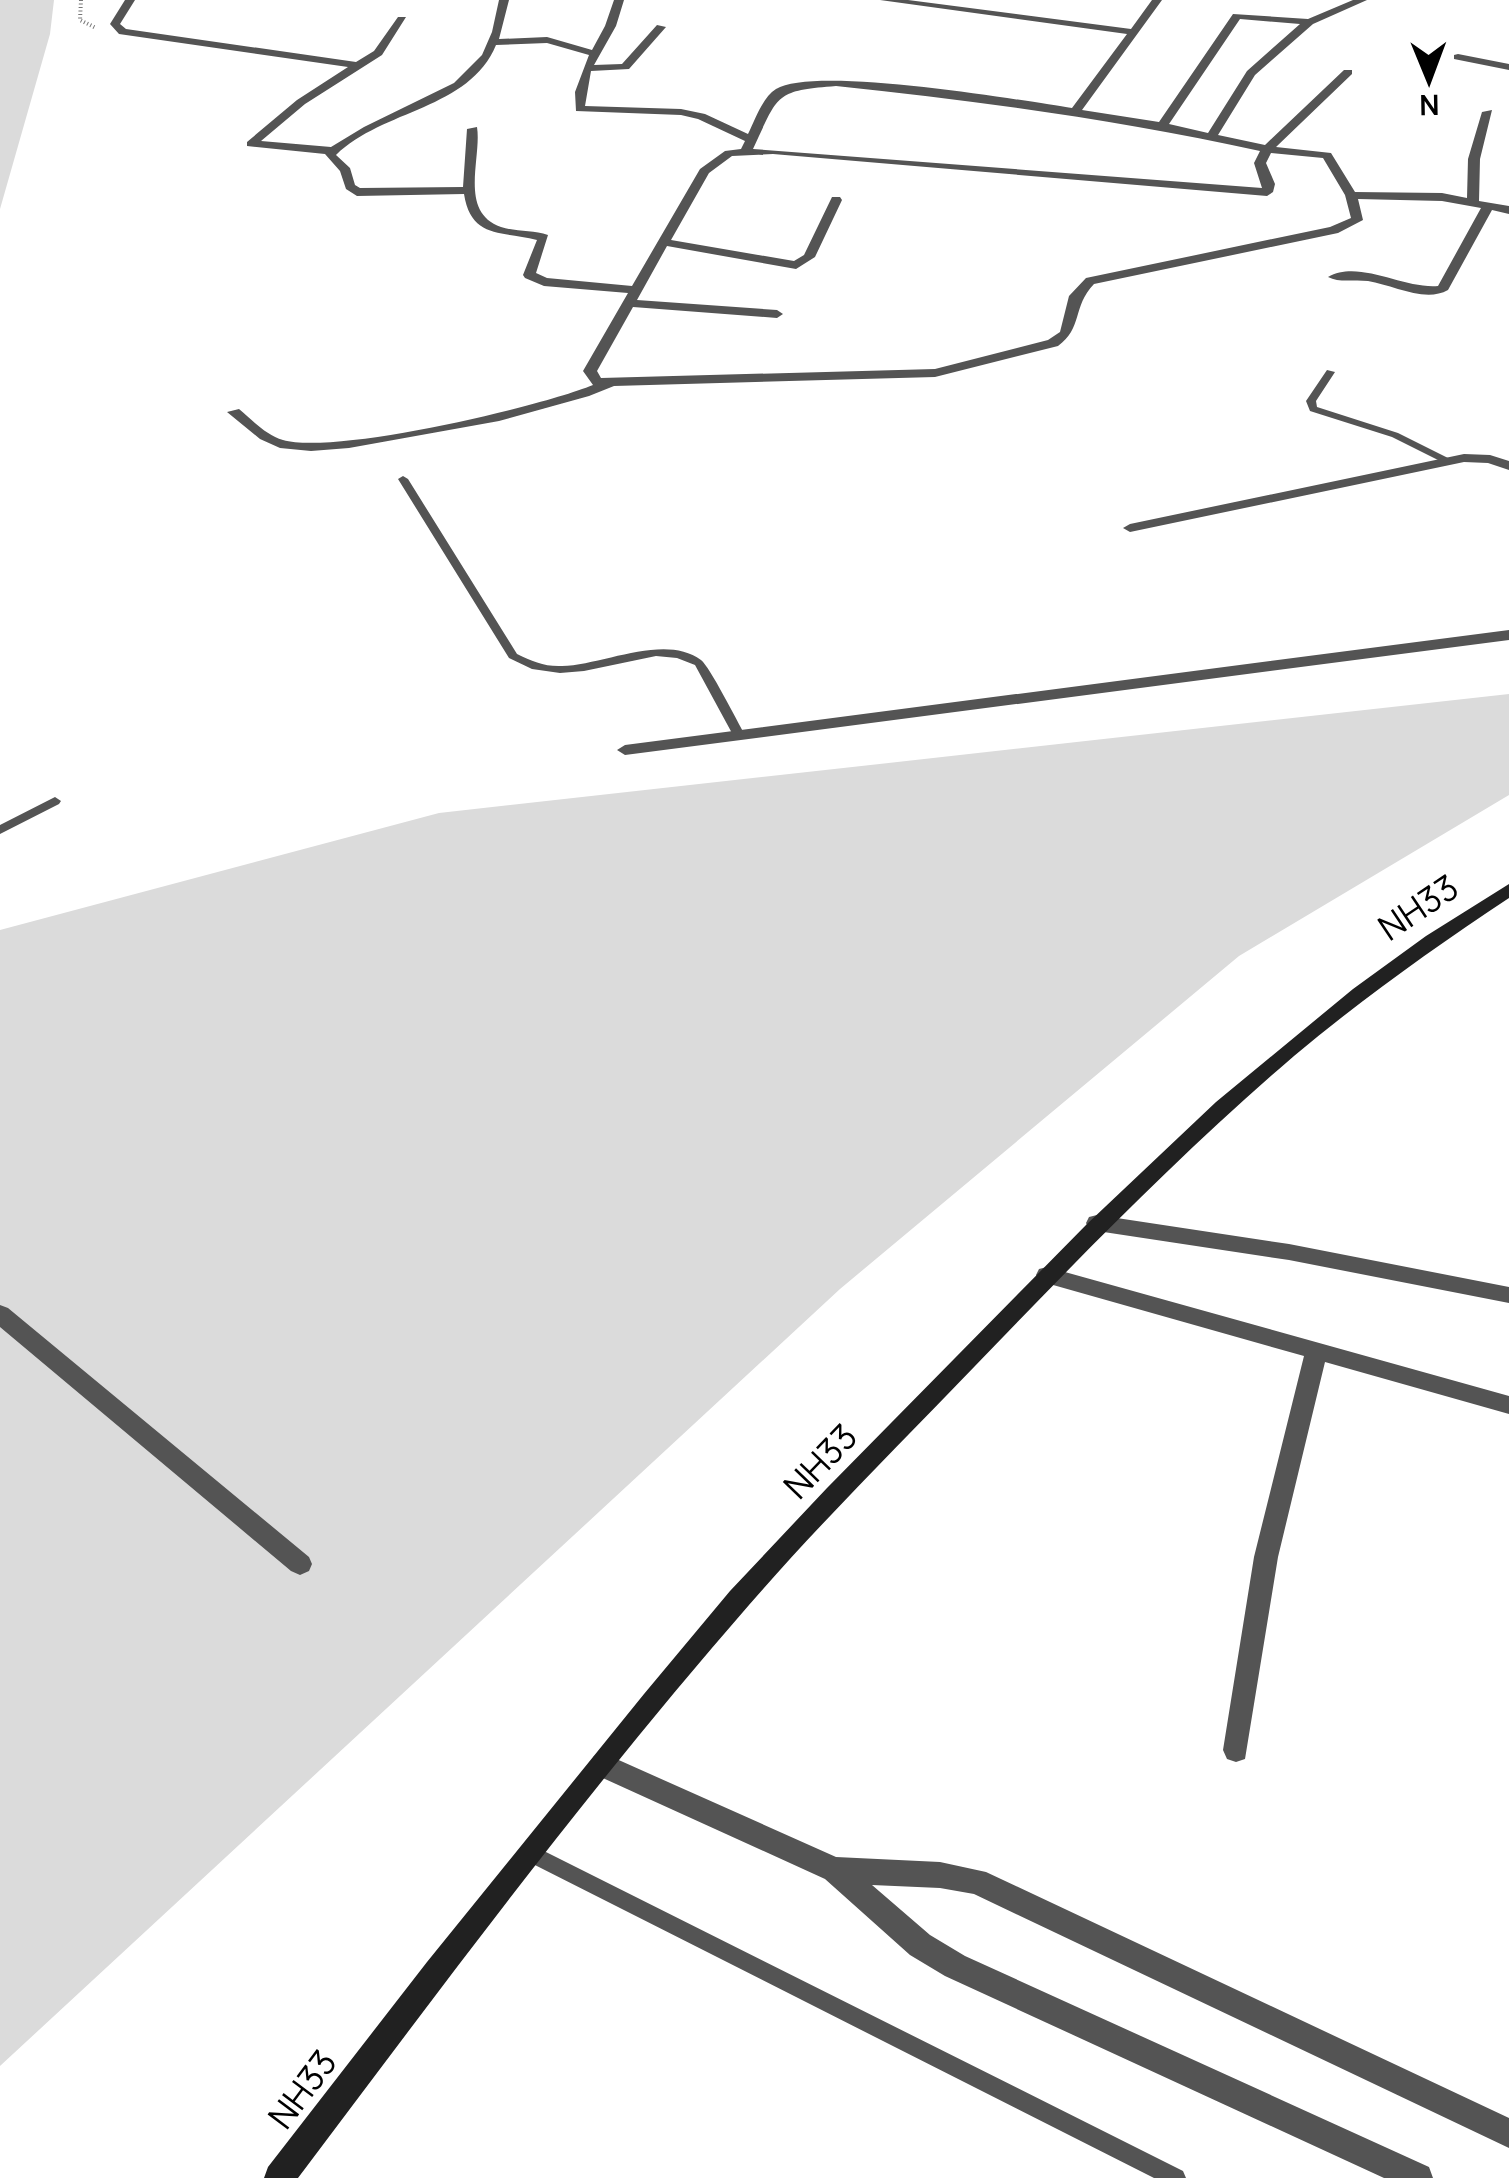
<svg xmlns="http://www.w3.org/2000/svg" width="1509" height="2178" font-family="Manrope,sans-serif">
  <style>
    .green { fill: #dbdbdb }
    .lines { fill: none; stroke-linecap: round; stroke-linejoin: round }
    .path { stroke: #767676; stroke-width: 4; stroke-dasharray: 1 2.5; stroke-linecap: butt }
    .service { fill: #545454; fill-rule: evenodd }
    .minor { fill: #545454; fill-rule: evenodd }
    .secondary { fill: #212121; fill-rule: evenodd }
    .labels { text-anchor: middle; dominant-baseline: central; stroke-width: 10; stroke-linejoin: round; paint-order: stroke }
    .street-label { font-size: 35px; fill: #000; stroke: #fff }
  </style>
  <rect width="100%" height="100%" fill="#fff"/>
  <!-- green -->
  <path class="green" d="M0,0H54L50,34L0,209Z
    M1509,694V795L1239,956L840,1289L0,2066V930L439,813Z"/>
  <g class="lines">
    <!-- path -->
    <path class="path" d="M81,0L80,20L96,28"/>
    <!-- service -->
    <path class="service" d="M1327,370L1335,372L1316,401L1317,407L1398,433L1450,459V463H1444L1392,437L1310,411L1306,401Z
      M403,476L408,479L517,654C532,661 545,667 562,666C603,665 665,633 701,660C710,667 737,721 745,735L743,737L739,738L733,735L695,665L677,658L656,656L584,671L560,673L532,669L509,658L398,479Z
      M55,797L61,801L59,804L0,834V825Z
      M530,1844L1183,2171L1186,2178H1154L523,1859L521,1853L523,1847Z"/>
    <!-- minor -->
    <path class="minor" d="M125,0H135L120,24L126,29L356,62L374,51L398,17H406L382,55L305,104L261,141L331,147L364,127L454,83L482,55L492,32L499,0H509L499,39L547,37L592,50L605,26L614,0H624L616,26L594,65L622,64L657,25L666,27L629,69L591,71L585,106L681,109L705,114L748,134C755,120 762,98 776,89C815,65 1019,100 1072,108L1127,34L880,0H908L1131,29L1152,0H1162L1082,110L1159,122L1233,14L1308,19L1353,0H1367L1313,24L1255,75L1218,135L1265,145L1344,70H1352V74L1276,147L1331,153L1355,192L1442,193L1467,198L1468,159L1482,112L1492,110L1480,159L1479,201L1509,206V214L1492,210L1448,290C1425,303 1393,285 1368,281C1354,279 1339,283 1328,277C1359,259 1403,289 1438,286L1481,208L1442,201L1358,199L1363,220L1338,233L1094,284C1072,307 1083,328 1058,346L935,377L614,386L589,396L499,421L349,448L311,451L280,448L260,439L227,412L239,409C252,420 266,435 283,440C335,455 539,407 593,385L583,371L628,293L544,286L525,278L523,275L537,240C502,231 471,239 464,194L357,196L346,189L340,171L325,154L247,146V142L297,100L348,67L119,34L110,24ZM1240,19L1300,24L1247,71L1208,133L1169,124ZM547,43L589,55L575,92L576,111L681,115L698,119L745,141L741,149L725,151L700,169L632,286L547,278L536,273L548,235C533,230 516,232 501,227C458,212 482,158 477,127L467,129L463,187L360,188L355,185L350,168L336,155C383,109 469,110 496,45ZM836,86C980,101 1119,120 1260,151L1254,163L1262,188L753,149C779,94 774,91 836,86ZM1271,153L1323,158L1345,195L1351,218L1330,227L1086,278L1069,296L1060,332L1048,340L935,369L601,378L597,371L633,307L777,318L783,314L777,310L637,300L667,246L796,269L815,257L842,200L840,197H832L804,255L794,261L671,240L709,173L732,156L773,154L1267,196L1273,192L1275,184L1266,163Z
      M1458,54L1509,64V70L1454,59V55Z
      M1464,454L1490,455L1509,461V470L1488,463L1464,462L1130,532L1123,528L1130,524Z
      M1509,630V640L625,755L617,750L625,745Z
      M1097,1215L1289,1244L1509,1287V1303L1289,1260L1097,1231L1089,1229L1086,1223L1089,1217Z
      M1047,1267L1509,1396V1414L1325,1362L1278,1557L1245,1759L1236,1762L1227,1759L1223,1750L1254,1557L1304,1356L1039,1281L1036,1275L1039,1269Z
      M0,1305L8,1308L309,1557L312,1564L309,1571L300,1575L291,1571L0,1327Z
      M603,1753L836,1857L940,1862L986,1872L1509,2118V2148L974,1894L940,1888L872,1885L930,1935L965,1956L1429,2167L1433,2178H1384L945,1976L910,1955L825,1879L594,1774L590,1765L594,1756Z"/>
    <!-- secondary -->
    <path class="secondary" d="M1509,884V898C1435,947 1362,999 1294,1056C1181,1153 1078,1259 975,1366C899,1445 821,1522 749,1605C589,1788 444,1984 298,2178H264L268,2167L427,1962L644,1694L730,1591L827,1488L1087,1224L1216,1102L1353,989L1426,936Z"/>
  </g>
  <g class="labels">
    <!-- street labels -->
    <g class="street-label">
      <text transform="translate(1418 907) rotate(-34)">NH33</text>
      <text transform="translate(820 1461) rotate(-46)">NH33</text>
      <text transform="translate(302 2089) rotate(-53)">NH33</text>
    </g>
  </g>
  <!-- north arrow -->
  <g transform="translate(1429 80) rotate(179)" stroke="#ffffff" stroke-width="8" paint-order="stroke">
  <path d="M0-8L18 38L0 25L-18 38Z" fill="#000000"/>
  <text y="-15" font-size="28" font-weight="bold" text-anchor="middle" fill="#000000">N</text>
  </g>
</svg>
